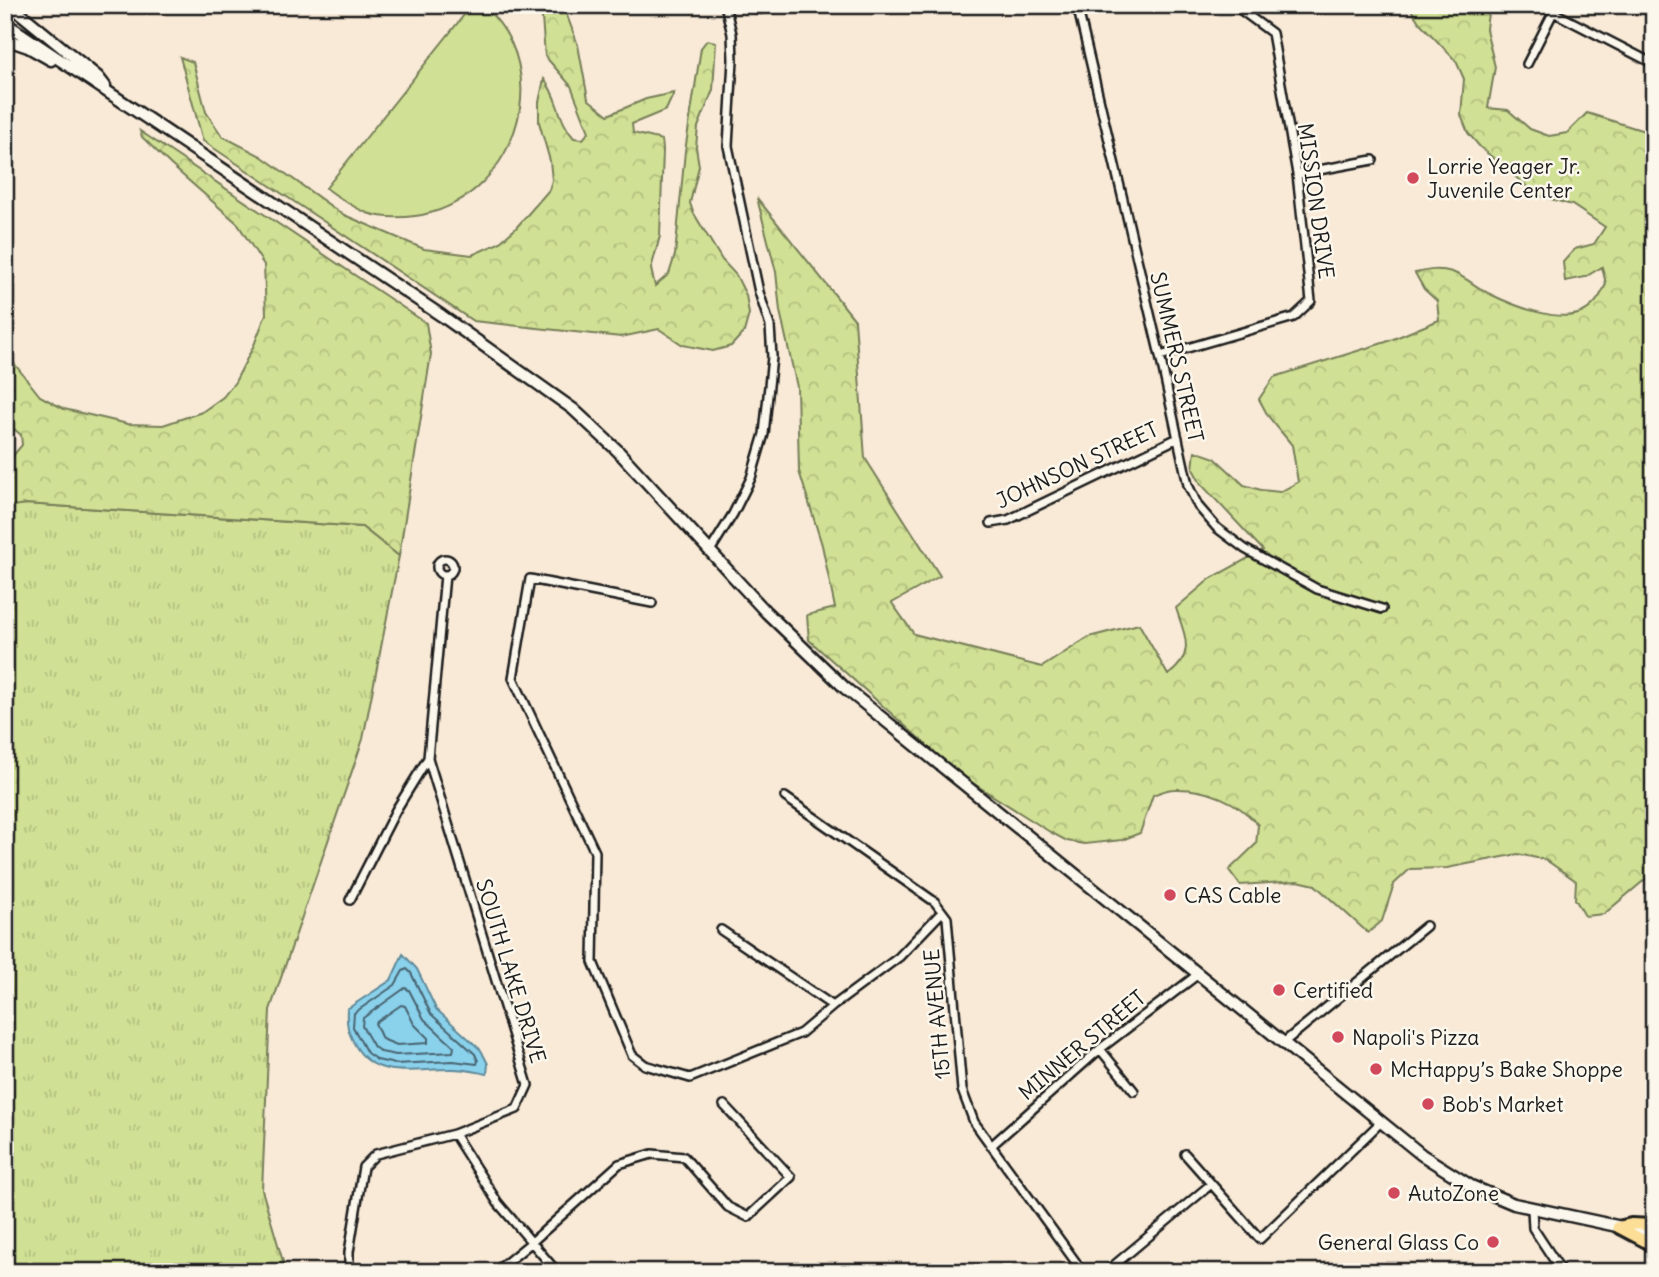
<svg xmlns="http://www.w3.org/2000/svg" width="1659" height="1277" font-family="Delius,sans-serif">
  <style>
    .grass { fill: url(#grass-tufts); stroke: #767e58; stroke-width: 2 }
    .forest { fill: url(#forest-crowns); stroke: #767e58; stroke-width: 2 }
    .garden { fill: #d0e094; stroke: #767e58; stroke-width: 2 }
    .water { fill: #8ad1ec; stroke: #5e8999; stroke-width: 2 }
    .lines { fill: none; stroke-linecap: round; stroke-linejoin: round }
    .shore { stroke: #48646f; stroke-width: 2 }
    .street-casing { stroke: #1c1c1c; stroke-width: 12 }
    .secondary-casing { stroke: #1c1c1c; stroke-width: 15 }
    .primary-casing { stroke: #1c1c1c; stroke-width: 16 }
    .street { stroke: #fbf7ec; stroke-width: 7 }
    .secondary { stroke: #fbf7ec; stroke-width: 10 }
    .primary { stroke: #fcde96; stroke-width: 10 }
    .poi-dot { fill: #d1495b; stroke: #fbf7ec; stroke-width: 2.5 }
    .labels { text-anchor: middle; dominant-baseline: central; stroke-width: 5; stroke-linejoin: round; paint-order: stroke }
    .poi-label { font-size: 21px; fill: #1c1c1c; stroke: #fbf7ec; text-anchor: start }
    .street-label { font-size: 21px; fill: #1c1c1c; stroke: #fbf7ec }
  </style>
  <defs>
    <pattern id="grass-tufts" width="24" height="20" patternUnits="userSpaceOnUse" patternTransform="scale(1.75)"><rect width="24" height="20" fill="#d0e094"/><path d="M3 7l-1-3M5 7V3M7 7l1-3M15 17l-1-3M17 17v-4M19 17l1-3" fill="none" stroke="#b2c07f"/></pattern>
    <pattern id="forest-crowns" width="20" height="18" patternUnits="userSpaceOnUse" patternTransform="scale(1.75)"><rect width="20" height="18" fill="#d0e094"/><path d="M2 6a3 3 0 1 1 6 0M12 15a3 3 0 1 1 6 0" fill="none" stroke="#b2c07f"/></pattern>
  </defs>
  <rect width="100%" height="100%" fill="#f9ead7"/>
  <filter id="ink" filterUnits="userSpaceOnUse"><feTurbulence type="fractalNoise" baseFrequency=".0143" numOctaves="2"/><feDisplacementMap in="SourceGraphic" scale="14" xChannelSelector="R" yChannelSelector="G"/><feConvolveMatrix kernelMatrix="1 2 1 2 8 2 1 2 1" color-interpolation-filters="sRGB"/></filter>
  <g filter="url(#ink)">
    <!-- grass -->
    <path class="grass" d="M26,504L362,527L399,556L363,739L270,1010L262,1190L286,1272H5V507Z"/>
    <!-- forest -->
    <path class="forest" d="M541,5H563L578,45L588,99L608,115L646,99L674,93L666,110L632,124L633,133L662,140L663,150L660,236L651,269L655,286L669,274L675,255L685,151L701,48L707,40L716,42L713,90L698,127L696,147L699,166L690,203L693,212L722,260L736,275L746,295L749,314L744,332L731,346L713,351L683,345L659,329L621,337L473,321L203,141L180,57L193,62L206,112L222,136L261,156L342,214L424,249L472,255L499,243L515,229L549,190L552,180L550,161L539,122V102L544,79C558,96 558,121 574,138L583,139L589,132L571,86L545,56Z
      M1408,5H1489L1486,29L1495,67L1488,108L1508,110L1530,129L1549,136L1567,133L1587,113L1654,134V872L1604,914L1585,916L1575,899L1576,881L1546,860L1518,854L1447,868L1410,869L1394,884L1382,921L1368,933L1315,885L1298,881L1240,885L1229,870L1256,844L1258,825C1238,801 1206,788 1174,789C1167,789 1159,793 1153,795L1140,833L1122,840L1085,844L1067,841L1050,832L960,775L809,640L807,615L835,608L822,545L799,471L797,387L780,311L776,272L757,198L855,320L865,458L940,576L892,603L914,634L1042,667L1089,637L1139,624L1168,675C1196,654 1185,637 1176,608L1210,579L1263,550L1201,484L1193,469L1195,451L1215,458L1244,485L1261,490L1280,492L1298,482L1292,445L1268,416L1259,399L1274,377L1386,342L1439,320L1437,301L1424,289L1415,273C1429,270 1439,268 1452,272C1466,277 1477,288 1490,294C1512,305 1559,324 1583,312C1595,306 1601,295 1606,284L1602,267L1585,277L1565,281L1563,262L1575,249L1594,244L1605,227L1572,205L1537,195L1480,147L1468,133L1461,115L1464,79L1456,61L1419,22Z
      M140,131L426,323L431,354L399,556L362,527L26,504L5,507V465L22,445L21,435L14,429L5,428V352L40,396L64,409L128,424L163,425L202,412L223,397L235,382L254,345L266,314L264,265L237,223L171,165L142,137Z"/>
    <!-- garden -->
    <path class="garden" d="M472,5H482C561,72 512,203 415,216C399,218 382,218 367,213C353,207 338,197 326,188Z"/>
    <!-- water -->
    <path class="water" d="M403,954L417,969L436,1009L481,1050L488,1064L487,1074C475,1072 462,1068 449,1069C415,1069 375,1081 355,1045C348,1032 346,1025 347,1009L391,980Z"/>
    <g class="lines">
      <!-- shore -->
      <path class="shore" d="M407,969L411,973L431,1014L475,1054L478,1061L477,1064L453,1061L395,1064L377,1060L367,1053L353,1027L354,1013L395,985L403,971Z
        M405,988L409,990L424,1019L454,1047L453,1052L396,1055L381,1052L374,1047L362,1026L363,1018Z
        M401,1005L405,1006L414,1024L428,1038V1043L397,1045L382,1039L375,1023Z"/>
      <defs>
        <path id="street" d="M741,5L761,9L769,5
          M1077,5L1160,356L1188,485L1198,506L1217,528L1245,549L1317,589L1382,609
          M1553,12L1654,64
          M1527,64L1557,5
          M1297,174L1373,160
          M1160,356L1294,317L1311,301L1297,174L1272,33L1234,5
          M991,523L1008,520L1178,438
          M710,551L733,514L751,478L764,434L772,357L770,326L759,292L728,146L733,60L732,34L725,5
          M437 567a8 8 0 1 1 16 0a8 8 0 1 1-16 0Z
          M652,603L530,579L513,678L595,852L593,962L632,1055L645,1065L690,1078L801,1033L833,1006L899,957L942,912
          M785,797L935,902L947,918L962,1090L974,1122L1083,1272
          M350,900L396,810L428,758
          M721,930L833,1006
          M1283,1043L1426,926
          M1100,1049L1134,1091
          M454,1134L498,1203L557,1272
          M991,1146L1100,1049L1197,975
          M1185,1154L1260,1239L1381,1122
          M1532,1209L1533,1228L1562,1272
          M349,1272V1252L363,1167L376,1154L454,1134L517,1109L528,1085L428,758L445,575
          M495,1272L533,1241L619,1164L652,1154L684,1157L728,1207L748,1217L791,1177L724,1105
          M1106,1272L1210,1185"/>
        <path id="secondary" d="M10,5L98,77L105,86
          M5,23L442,316L573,409L617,450L766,612L845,688L1422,1155L1471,1186L1514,1204L1654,1234
          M5,39L28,47L51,60"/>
        <path id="primary" d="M1618,1227L1654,1246
          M1618,1227L1631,1224L1654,1225"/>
      </defs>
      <!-- street casing -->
      <use href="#street" class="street-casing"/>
      <!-- secondary casing -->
      <use href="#secondary" class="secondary-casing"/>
      <!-- primary casing -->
      <use href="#primary" class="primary-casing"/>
      <!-- street -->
      <use href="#street" class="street"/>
      <!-- secondary -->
      <use href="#secondary" class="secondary"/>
      <!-- primary -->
      <use href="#primary" class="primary"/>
    </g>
  </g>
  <!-- markers -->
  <g class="poi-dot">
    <circle cx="1413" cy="178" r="7"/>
    <circle cx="1170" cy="895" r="7"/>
    <circle cx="1279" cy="990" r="7"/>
    <circle cx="1338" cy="1037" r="7"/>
    <circle cx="1376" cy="1069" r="7"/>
    <circle cx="1428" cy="1104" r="7"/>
    <circle cx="1394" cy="1193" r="7"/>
    <circle cx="1493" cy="1242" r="7"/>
  </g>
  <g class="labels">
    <!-- poi labels -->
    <g class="poi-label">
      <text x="1427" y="166">Lorrie Yeager Jr.<tspan x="1427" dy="24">Juvenile Center</tspan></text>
      <text x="1184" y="895">CAS Cable</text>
      <text x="1293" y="990">Certified</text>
      <text x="1352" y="1037">Napoli's Pizza</text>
      <text x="1390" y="1069">McHappy’s Bake Shoppe</text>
      <text x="1442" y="1104">Bob's Market</text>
      <text x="1408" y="1193">AutoZone</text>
      <text x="1479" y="1242" text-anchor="end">General Glass Co</text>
    </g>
    <!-- street labels -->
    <g class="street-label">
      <text transform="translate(1316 201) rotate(82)">MISSION DRIVE</text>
      <text transform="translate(1177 357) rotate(77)">SUMMERS STREET</text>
      <text transform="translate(1077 465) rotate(-25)">JOHNSON STREET</text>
      <text transform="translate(511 971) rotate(73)">SOUTH LAKE DRIVE</text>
      <text transform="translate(937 1014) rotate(-95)">15TH AVENUE</text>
      <text transform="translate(1082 1045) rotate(-40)">MINNER STREET</text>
    </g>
  </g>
  <!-- margin -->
  <rect width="1659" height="1277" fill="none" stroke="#fbf7ec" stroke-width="28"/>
  <rect x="14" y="14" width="1631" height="1249" fill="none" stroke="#1c1c1c" stroke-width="2.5" filter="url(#ink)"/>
</svg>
